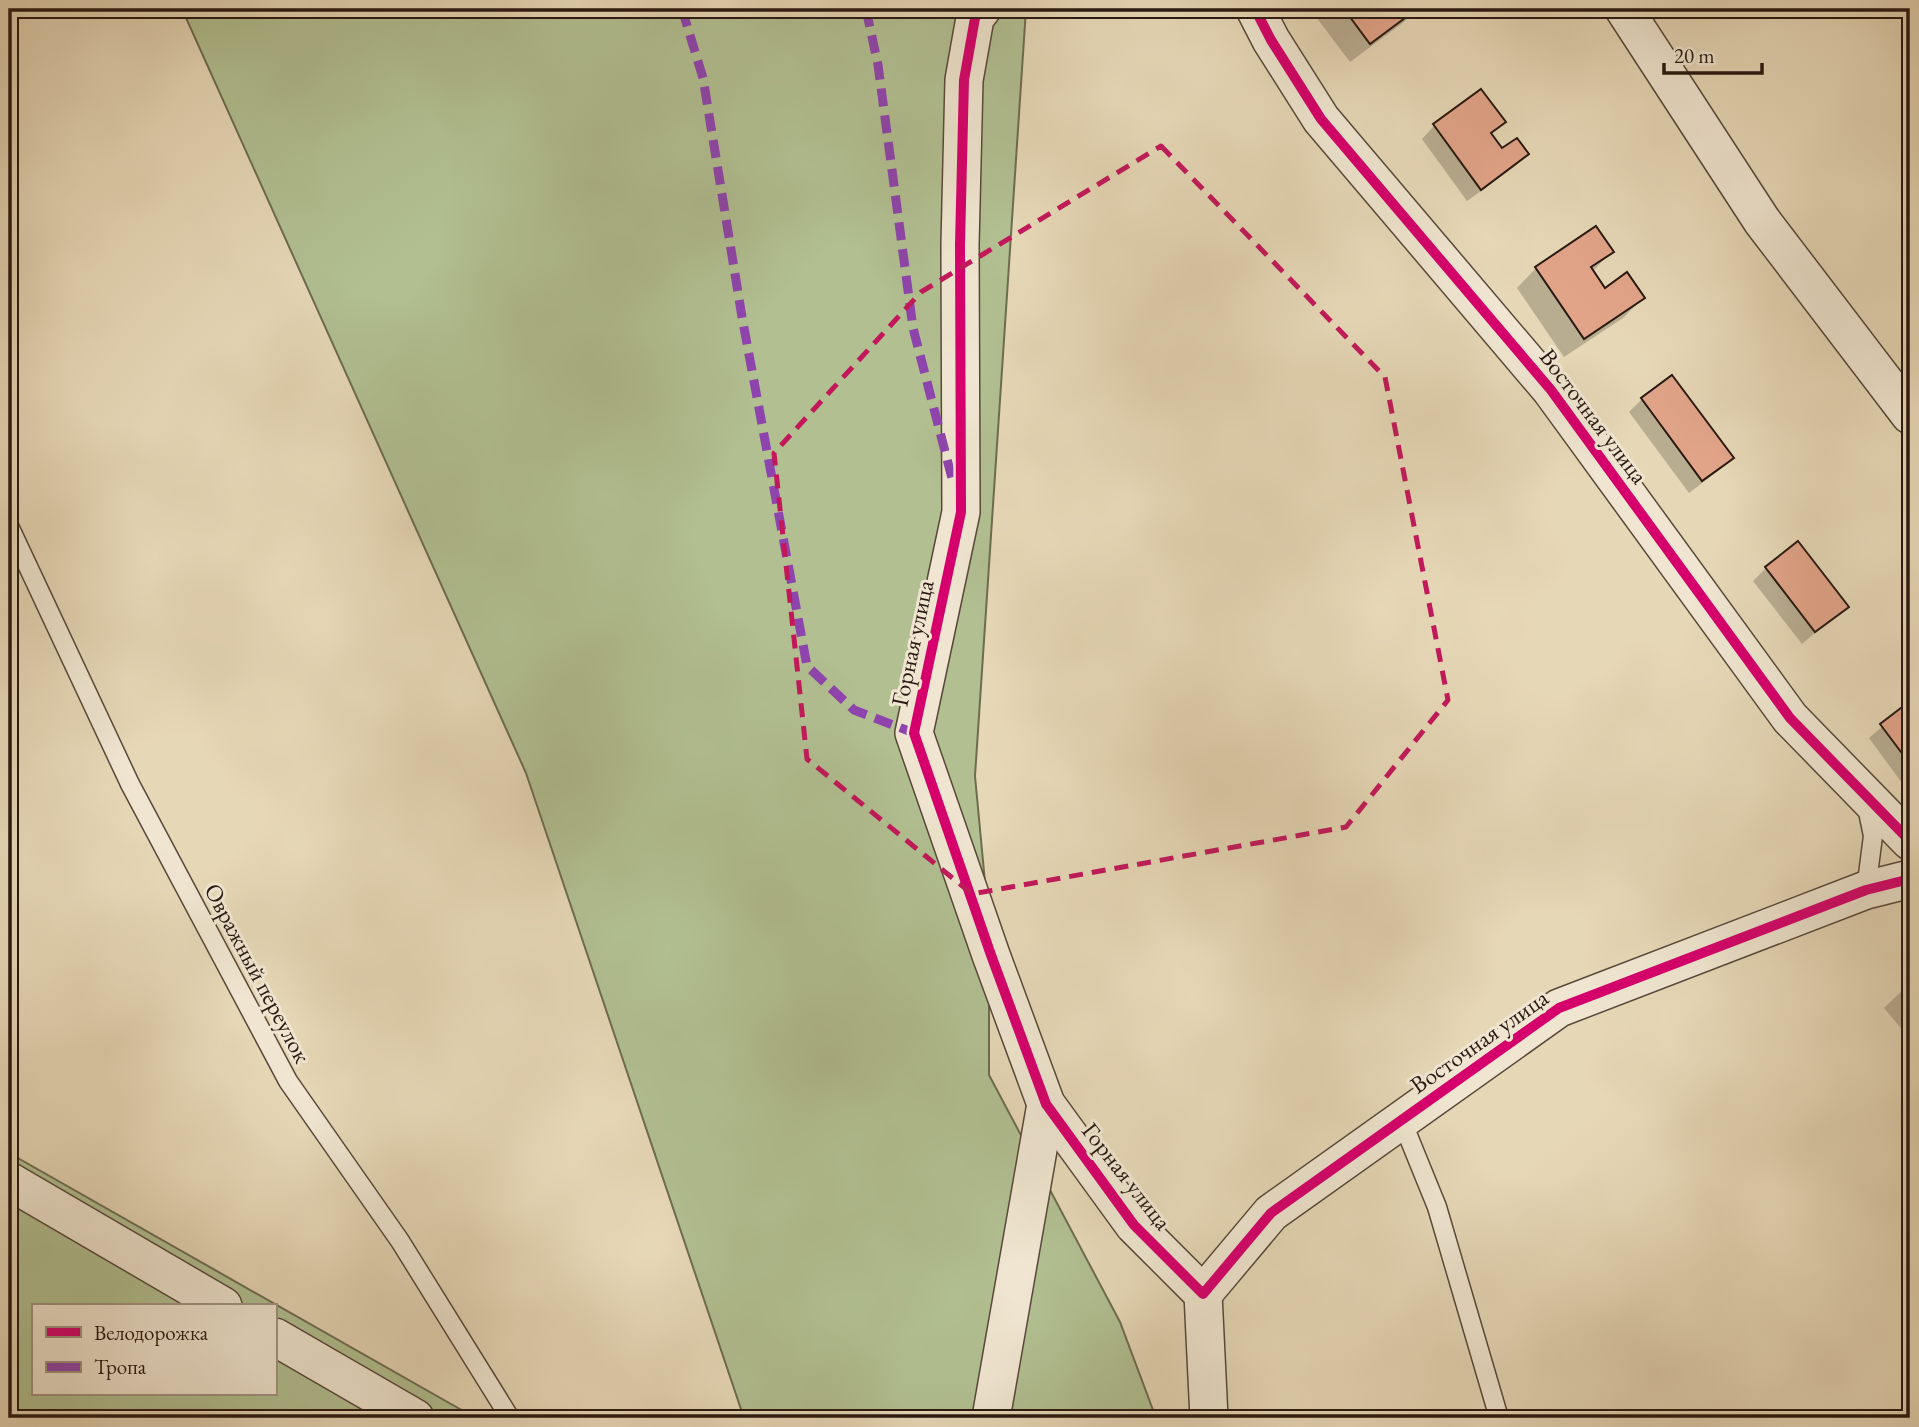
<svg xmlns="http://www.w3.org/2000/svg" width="1919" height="1427" font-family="'EB Garamond',serif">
	<rect width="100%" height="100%" fill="#e6d7b6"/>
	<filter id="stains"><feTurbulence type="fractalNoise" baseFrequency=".00286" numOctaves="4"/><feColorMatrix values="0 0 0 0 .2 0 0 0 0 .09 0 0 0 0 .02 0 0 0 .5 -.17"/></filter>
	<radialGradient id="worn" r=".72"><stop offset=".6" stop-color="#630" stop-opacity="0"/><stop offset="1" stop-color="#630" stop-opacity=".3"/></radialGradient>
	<g fill="#b1bf91" stroke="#6d6c51" stroke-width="2" fill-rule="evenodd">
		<path d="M182 9H1026L975 776 989 925V1075L1120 1322 1156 1418H744L526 773Z"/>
		<path d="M9 1153 465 1412 470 1418H9ZM33 1306H275V1394H33Z"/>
	</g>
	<g fill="#0003">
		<path d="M1310 9H1417L1404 22 1350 62Z"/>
		<path d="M1503 122 1490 135 1502 151 1527 154 1514 167 1467 201 1422 139 1434 126Z"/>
		<path d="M1611 252 1592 272 1604 290 1643 298 1623 318 1564 357 1517 288 1536 268Z"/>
		<path d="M1642 399 1731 458 1718 471 1689 493 1629 412Z"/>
		<path d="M1766 568 1846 606 1802 644 1753 581Z"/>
		<path d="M1910 703V794L1869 738Z"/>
		<path d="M1910 983V1039L1884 1008Z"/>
	</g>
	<g fill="#e1a489" stroke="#291911" stroke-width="2">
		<path d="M1344 9H1417L1370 44Z"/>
		<path d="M1481 89 1506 122 1491 133 1502 148 1517 138 1529 154 1481 190 1433 124Z"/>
		<path d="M1596 226 1614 252 1591 267 1605 288 1627 272 1645 298 1584 339 1535 267Z"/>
		<path d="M1672 375 1734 458 1702 481 1641 398Z"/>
		<path d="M1798 541 1849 607 1815 632 1765 567Z"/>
		<path d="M1910 701V764L1880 724Z"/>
	</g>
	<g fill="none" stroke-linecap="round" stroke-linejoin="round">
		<g stroke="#58483a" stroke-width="21">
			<g id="lane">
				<path d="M9 526 130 784 288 1081 400 1241 510 1418"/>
				<path d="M1866 890 1873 836 1867 807"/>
				<path d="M1402 1121 1437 1207 1499 1418"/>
			</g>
		</g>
		<g stroke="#58483a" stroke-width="40">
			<g id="street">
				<path d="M982 9 975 18 964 80 960 244 961 512 914 733 991 955 1046 1104 1134 1225 1203 1294"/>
				<path d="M1255 9 1271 40 1321 119 1551 390 1790 718 1910 841"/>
				<path d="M1624 9 1762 221 1910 415"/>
				<path d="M9 1181 223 1306"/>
				<path d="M1203 1294 1271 1213 1559 1008 1866 890 1910 879"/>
				<path d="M1203 1294 1209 1418"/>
				<path d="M275 1337 415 1418"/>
				<path d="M991 1418 1046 1104"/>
			</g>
		</g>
		<use href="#lane" stroke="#efe5d0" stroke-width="18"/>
		<use href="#street" stroke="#efe5d0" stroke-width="37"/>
		<g stroke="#8e44ad" stroke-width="9" stroke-dasharray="18 9" stroke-linecap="butt">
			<path d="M682 9 703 78 742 317 807 666 854 710 914 733"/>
			<path d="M866 9 878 65 913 328 954 486"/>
		</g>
		<g stroke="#efe5d0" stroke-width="15">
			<g id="cycleway">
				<path d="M982 9 975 18 964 80 960 244 961 512 914 733 991 955 1046 1104 1134 1225 1203 1294 1271 1213 1559 1008 1866 890 1910 879"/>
				<path d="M1255 9 1271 40 1321 119 1551 390 1790 718 1910 841"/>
			</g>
		</g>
		<use href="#cycleway" stroke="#d6006c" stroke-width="10"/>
	</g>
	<path fill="none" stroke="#c2185b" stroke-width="5" stroke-dasharray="14 9" stroke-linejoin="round" d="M1161 146 1385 377 1448 700 1346 827 972 894 807 759 774 453 921 292Z"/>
	<g text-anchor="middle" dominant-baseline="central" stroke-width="6" stroke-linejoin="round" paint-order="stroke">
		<g font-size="24" fill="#291911" stroke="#efe5d0">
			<text transform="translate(1594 416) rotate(53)">Восточная улица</text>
			<text transform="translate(912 643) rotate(-78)">Горная улица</text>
			<text transform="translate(258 973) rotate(62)">Овражный переулок</text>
			<text transform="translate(1479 1041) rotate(-35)">Восточная улица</text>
			<text transform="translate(1127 1176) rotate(52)">Горная улица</text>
		</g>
	</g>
	<rect width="1919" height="1427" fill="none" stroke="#e6d7b6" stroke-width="35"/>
	<rect x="10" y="10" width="1898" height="1406" fill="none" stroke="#291911" stroke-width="3.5"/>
	<rect x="18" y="18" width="1884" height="1392" fill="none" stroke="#291911" stroke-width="2"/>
	<rect x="32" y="1304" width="245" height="91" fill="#efe5d0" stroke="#a09384" stroke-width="2"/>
	<rect x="46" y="1327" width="35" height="10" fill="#d6006c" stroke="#a09384" stroke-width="2"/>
	<text x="94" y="1340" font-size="21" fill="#291911">Велодорожка</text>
	<rect x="46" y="1362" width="35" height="10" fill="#8e44ad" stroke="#a09384" stroke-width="2"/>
	<text x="94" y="1374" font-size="21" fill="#291911">Тропа</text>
	<path d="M1664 63v10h98v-10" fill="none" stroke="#291911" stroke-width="3.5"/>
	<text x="1674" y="63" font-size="21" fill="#291911" stroke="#efe5d0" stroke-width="5" paint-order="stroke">20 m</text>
	<rect width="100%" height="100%" filter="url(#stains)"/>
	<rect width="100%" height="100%" fill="url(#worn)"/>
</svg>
